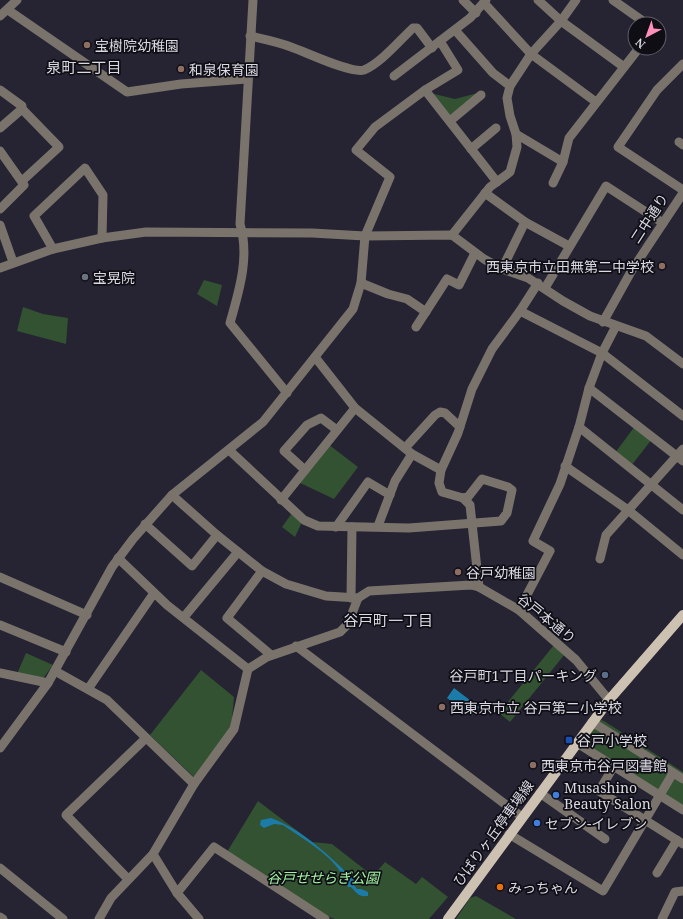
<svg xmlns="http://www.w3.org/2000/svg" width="683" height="919" font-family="'Noto Serif','Noto Sans JP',serif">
	<rect width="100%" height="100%" fill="#262333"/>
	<g fill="#325231">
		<path d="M485 91 450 119 430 93 455 99Z"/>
		<path d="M204 280 222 285 217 306 197 294Z"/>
		<path d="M23 307 43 314 68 318 66 344 17 331Z"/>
		<path d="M635 426 652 439 631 466 615 453Z"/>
		<path d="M328 444 358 467 334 499 298 482Z"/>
		<path d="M292 513 302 522 295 537 282 527Z"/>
		<path d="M554 645 565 654 510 722 499 713Z"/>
		<path d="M26 653 53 665 42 680 17 674Z"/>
		<path d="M201 670 234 697 231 729 195 778 150 735Z"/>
		<path d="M595 718 604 721 683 772V810L577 743Z"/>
		<path d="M258 801 312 842 332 844 373 876 385 862 416 884 422 877 448 897 429 919H335L329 917 227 852Z"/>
		<path d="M476 896 516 919H456L470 898Z"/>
	</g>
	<g fill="#1c7ca9">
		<path d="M454 688 479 707 472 716 447 698Z"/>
		<path d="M271 818C302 829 332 858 355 881L354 885 357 889H361L368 892V896C358 897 357 893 351 887H348C339 858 307 842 283 825L274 824 264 828 260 825 261 820Z"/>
	</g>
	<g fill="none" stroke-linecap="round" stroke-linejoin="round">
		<g stroke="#79736c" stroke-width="9">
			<path d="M253 0 240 224C250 257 239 291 230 323L287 393"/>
			<path d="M463 0 476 13"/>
			<path d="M538 0 561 21 624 67"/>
			<path d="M613 0 647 24"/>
			<path d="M484 3 531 54 596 102"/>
			<path d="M8 10 127 92 181 84 247 79"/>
			<path d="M0 16 17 0"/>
			<path d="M455 30 493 73 510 86"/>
			<path d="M250 36C263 39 278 42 291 47 306 52 351 74 364 70 380 64 400 40 413 28H417L432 48"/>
			<path d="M440 41 458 70 425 90 497 182"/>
			<path d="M683 64 657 90 618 147 683 190"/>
			<path d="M394 76 470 18 486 0"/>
			<path d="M0 90 22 106V109L0 128"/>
			<path d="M450 121 481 95"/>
			<path d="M516 134 563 162"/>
			<path d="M679 142 683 145"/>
			<path d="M471 149 496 128"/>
			<path d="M0 151 24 185 0 209"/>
			<path d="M22 181 59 147 22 109"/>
			<path d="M553 183 563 162 569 138 639 48"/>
			<path d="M485 193 525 222 569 246"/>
			<path d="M0 225 13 262"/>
			<path d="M452 235 490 187 510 172 517 147 516 134 510 116 507 98 510 86 531 54 561 21 576 0"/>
			<path d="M53 249 34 216 85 168 103 195 102 238"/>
			<path d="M0 268 53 249 102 238 146 232 312 233 365 236 452 235 484 259 502 269 528 278 563 301 590 316 646 336 683 364"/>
			<path d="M502 269 525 222"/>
			<path d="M361 283 388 294 407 299 426 312"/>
			<path d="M545 288 606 186 663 223"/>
			<path d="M520 311 602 353 683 416"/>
			<path d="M603 322 632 270 683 193"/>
			<path d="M416 327 447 279 459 285 475 253"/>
			<path d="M315 357 355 408 412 454 441 470"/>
			<path d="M589 388 683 461"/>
			<path d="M579 427 683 510"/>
			<path d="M405 448 435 415 440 412 445 413 460 427"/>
			<path d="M229 450 304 520 318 526 409 528 501 521 507 513 512 490 508 487 482 479 468 497 463 498"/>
			<path d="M565 466 628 510 683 555"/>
			<path d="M305 470 284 451 307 425 321 418 337 430"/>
			<path d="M172 495 217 535 262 571 286 584 326 596 358 598 369 591 471 585 479 587 519 610 576 660 609 700"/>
			<path d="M281 500 355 408"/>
			<path d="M145 524 192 566 217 535"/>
			<path d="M378 526 395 481 412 454"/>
			<path d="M336 527 368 482 390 495"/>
			<path d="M118 558 167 605 248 669"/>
			<path d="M600 559 606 535 683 449"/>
			<path d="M262 571 227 618 271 655"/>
			<path d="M0 577 87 615"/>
			<path d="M479 587 470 505 463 498 442 492 439 483 441 470 458 433 472 389 492 349 520 311 538 283"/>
			<path d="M351 598 352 527"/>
			<path d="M519 610 550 551 533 541 560 484 579 427 589 388 602 353 616 326"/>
			<path d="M184 617 238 552"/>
			<path d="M0 625 66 652"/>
			<path d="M296 646 522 817"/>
			<path d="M55 671 107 700 194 784"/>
			<path d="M0 673 48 683"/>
			<path d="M88 689 154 593"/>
			<path d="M592 722 683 779"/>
			<path d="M577 743 683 810"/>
			<path d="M0 748 48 683 112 567 133 539 172 495 263 422 353 309 361 283 365 236 390 177 356 150 375 127 425 90"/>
			<path d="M614 766 599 791 683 844"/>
			<path d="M540 793 605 839"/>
			<path d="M509 834 603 891 673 773"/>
			<path d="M153 854 177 893 199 919"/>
			<path d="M0 868 63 919"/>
			<path d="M657 873 677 840"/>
			<path d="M128 879 66 815 146 738"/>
			<path d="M177 893 214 847 325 919"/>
			<path d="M0 917 3 919"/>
			<path d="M99 919 111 898 153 854 194 784 234 729 248 669 267 657 340 632 348 624 358 598"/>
			<path d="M662 919 675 892 683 891"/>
		</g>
		<path stroke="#cdc2b2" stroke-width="10" d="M448 919 609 700 683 615"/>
	</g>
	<g fill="#8d6e63" stroke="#0f0e15" stroke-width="1.5">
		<circle cx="87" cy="45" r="4"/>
		<circle cx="181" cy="69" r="4"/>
		<circle cx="662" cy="266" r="4"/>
		<circle cx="458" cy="572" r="4"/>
		<circle cx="442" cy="707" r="4"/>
		<circle cx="533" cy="765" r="4"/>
	</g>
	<circle fill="#6b7280" stroke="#0f0e15" stroke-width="1.5" cx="85" cy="277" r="4"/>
	<circle fill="#5c6f8a" stroke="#0f0e15" stroke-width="1.5" cx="605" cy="675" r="4"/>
	<rect fill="#1a4fb4" stroke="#0f0e15" stroke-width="1.5" x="565" y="736" width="8" height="8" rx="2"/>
	<g fill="#3f7fe0" stroke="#0f0e15" stroke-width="1.5">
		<circle cx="556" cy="795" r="4"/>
		<circle cx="537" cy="823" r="4"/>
	</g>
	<circle fill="#e8710a" stroke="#0f0e15" stroke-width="1.5" cx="500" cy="887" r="4"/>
	<g text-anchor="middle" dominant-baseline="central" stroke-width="3.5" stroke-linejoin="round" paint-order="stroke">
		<g font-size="14" fill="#dad9e4" stroke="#0f0e15" text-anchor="start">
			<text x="95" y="45">宝樹院幼稚園</text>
			<text x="189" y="69">和泉保育園</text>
			<text x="654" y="266" text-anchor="end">西東京市立田無第二中学校</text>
			<text x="93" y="277">宝晃院</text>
			<text x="466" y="572">谷戸幼稚園</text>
			<text x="597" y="675" text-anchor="end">谷戸町1丁目パーキング</text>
			<text x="450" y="707">西東京市立 谷戸第二小学校</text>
			<text x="577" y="740">谷戸小学校</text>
			<text x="541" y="765">西東京市谷戸図書館</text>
			<text x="564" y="787">Musashino<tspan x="564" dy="16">Beauty Salon</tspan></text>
			<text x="545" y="823">セブン-イレブン</text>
			<text x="508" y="887">みっちゃん</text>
		</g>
		<g font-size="14" fill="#dad9e4" stroke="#0f0e15">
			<text transform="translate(649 218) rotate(-57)">二中通り</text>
			<text transform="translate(547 618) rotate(39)">谷戸本通り</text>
			<text transform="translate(493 833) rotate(-54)">ひばりヶ丘停車場線</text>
		</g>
		<g font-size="14" font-style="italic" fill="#a1f3a0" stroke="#0f0e15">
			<text x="323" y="877">谷戸せせらぎ公園</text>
		</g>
		<g font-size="15" fill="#dad9e4" stroke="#0f0e15">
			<text x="84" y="67">泉町二丁目</text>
			<text x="388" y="620">谷戸町一丁目</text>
		</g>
	</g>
	<g transform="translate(647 36) rotate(221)"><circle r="19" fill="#0f0e15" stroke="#605f68"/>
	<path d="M0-3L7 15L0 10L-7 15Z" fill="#ff8ebb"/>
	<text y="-6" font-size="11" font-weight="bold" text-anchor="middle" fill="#dad9e4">N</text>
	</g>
</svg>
